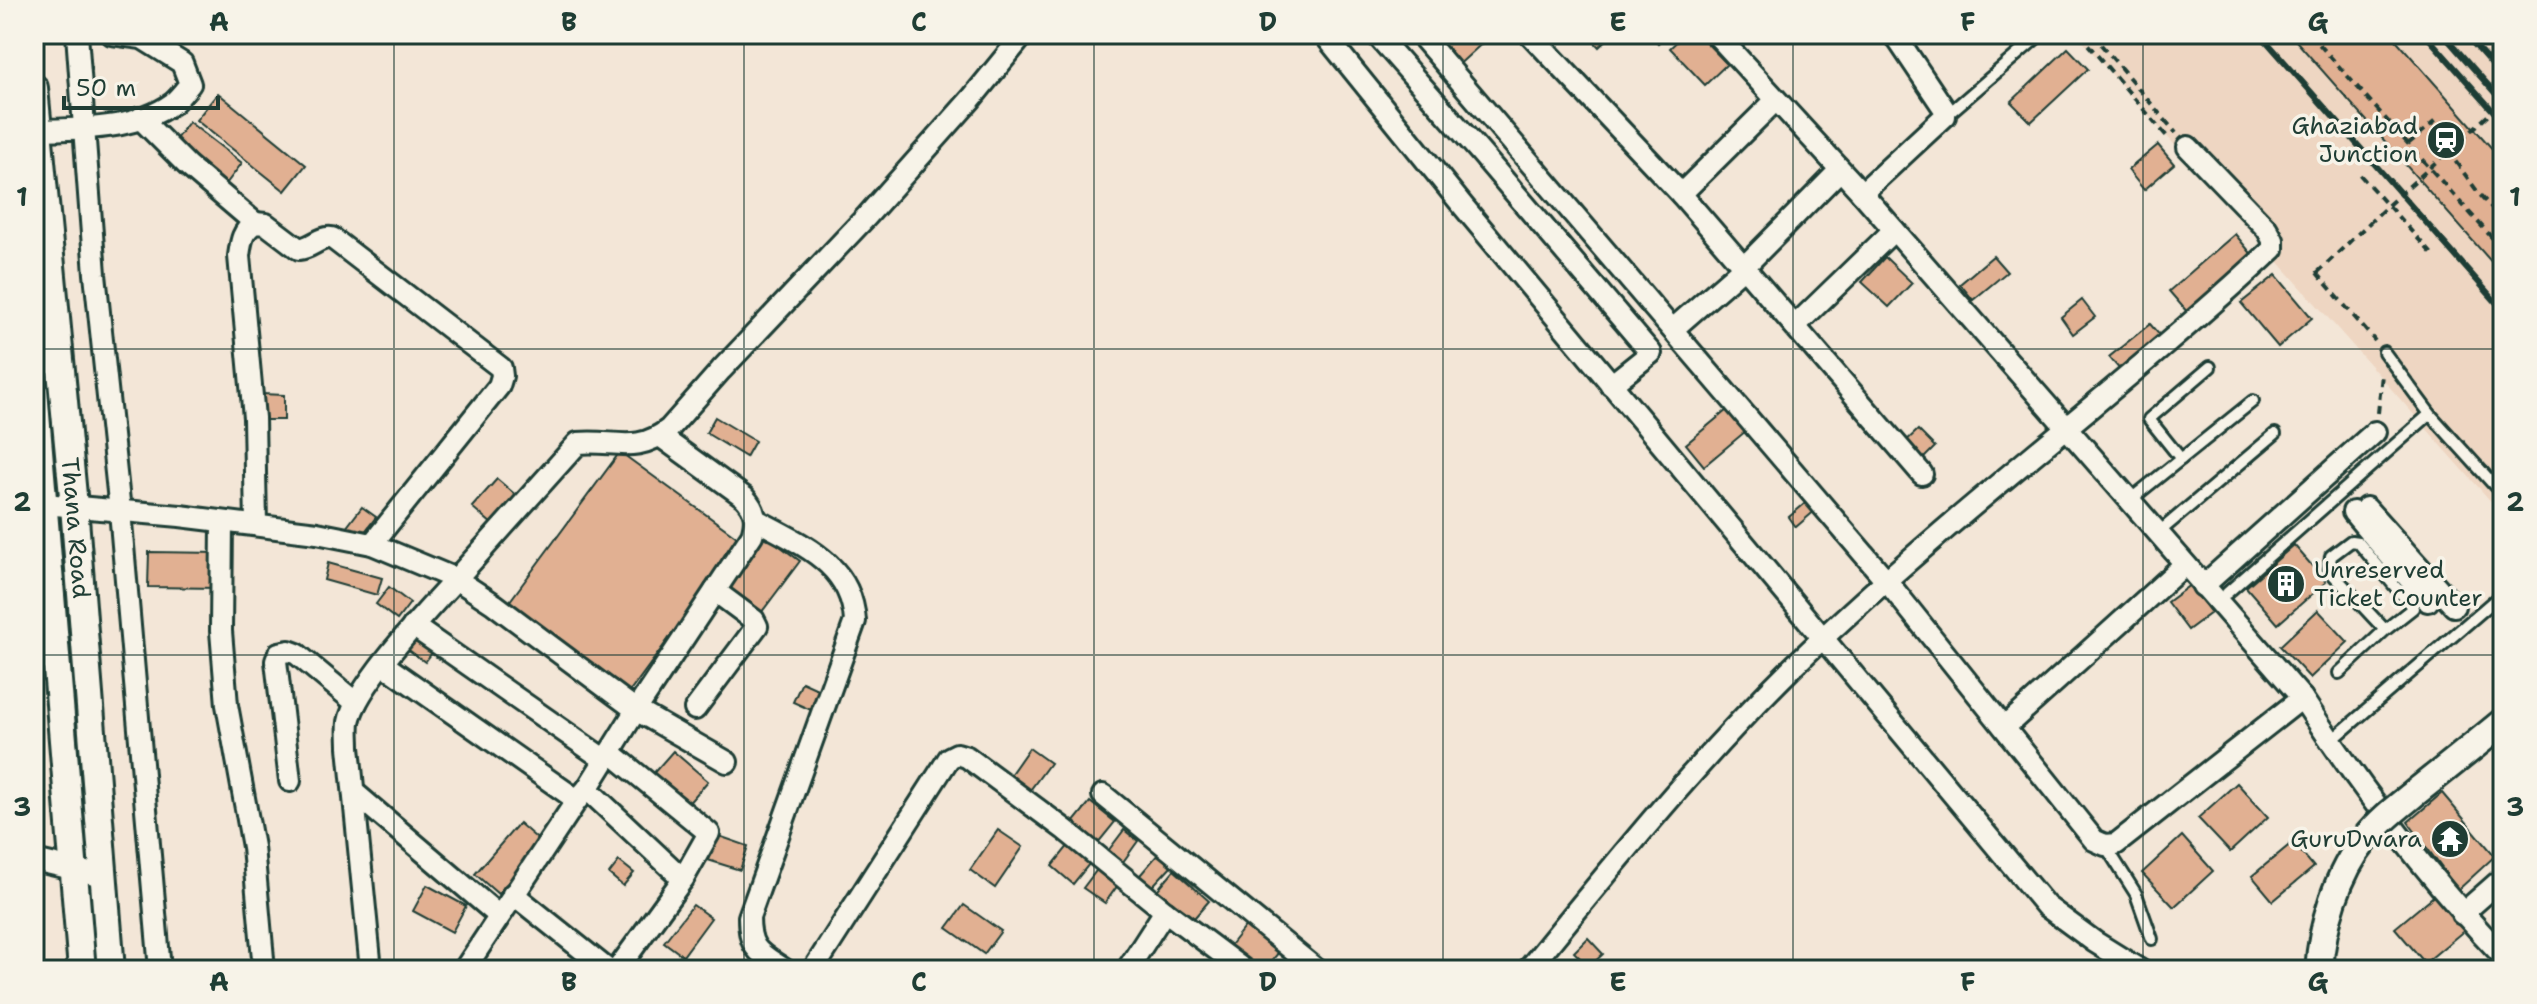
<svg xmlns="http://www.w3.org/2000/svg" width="2537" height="1004" font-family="'Shantell Sans',sans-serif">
	<rect width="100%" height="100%" fill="#f3e6d7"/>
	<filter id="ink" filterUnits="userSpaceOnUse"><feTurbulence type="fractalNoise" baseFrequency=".0125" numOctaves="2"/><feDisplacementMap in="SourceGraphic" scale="16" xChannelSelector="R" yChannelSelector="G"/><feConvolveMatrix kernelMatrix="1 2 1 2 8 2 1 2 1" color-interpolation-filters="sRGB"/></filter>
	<g filter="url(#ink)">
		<path fill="#eed6c2" d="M2076 34H2503V515L2181 152Z"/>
		<g fill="#e1b092" stroke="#1f3d34" stroke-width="2">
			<path d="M1424 34H1484L1488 38 1455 68Z"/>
			<path d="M1587 34H1613L1599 47Z"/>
			<path d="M1650 34H1667L1658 43Z"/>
			<path d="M1685 34H1698L1727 64 1705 85 1670 48Z"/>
			<path d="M2290 34H2391L2503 161V275Z"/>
			<path d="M2068 48 2088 69 2031 122 2011 102Z"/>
			<path d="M218 93 306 165 285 191 196 120Z"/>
			<path d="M189 122 242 163 226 184 173 143Z"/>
			<path d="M2158 145 2174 164 2144 190 2128 170Z"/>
			<path d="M2235 234 2254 257 2188 313 2169 291Z"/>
			<path d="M1993 256 2007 272 1973 300 1960 284Z"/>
			<path d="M1885 257 1912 283 1889 307 1862 282Z"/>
			<path d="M2276 275 2312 318 2278 347 2241 303Z"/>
			<path d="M2082 300 2095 317 2073 334 2061 317Z"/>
			<path d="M2150 324 2162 338 2121 371 2109 357Z"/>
			<path d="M261 394 284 395V420H260Z"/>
			<path d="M1727 410 1746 431 1704 466 1686 444Z"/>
			<path d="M715 417 755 441 746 457 706 433Z"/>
			<path d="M1918 430 1935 447 1921 461 1903 444Z"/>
			<path d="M620 452 741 540 626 697 504 609Z"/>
			<path d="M497 479 517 496 492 524 472 507Z"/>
			<path d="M1809 500 1817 509 1796 527 1789 517Z"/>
			<path d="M362 507 376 517 360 538 346 528Z"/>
			<path d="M761 532 800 561 758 617 720 588Z"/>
			<path d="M2294 545 2326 582 2278 624 2246 587Z"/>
			<path d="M149 552 219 553V588L148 587Z"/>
			<path d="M328 563 382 578 377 595 324 580Z"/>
			<path d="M2190 585 2211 613 2188 630 2167 602Z"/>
			<path d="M389 587 410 603 397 620 376 604Z"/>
			<path d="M2318 610 2348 642 2310 678 2280 646Z"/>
			<path d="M413 632 435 649 425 662 402 645Z"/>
			<path d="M802 682 822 691 813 711 793 702Z"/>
			<path d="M1029 748 1050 763 1025 797 1005 782Z"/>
			<path d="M673 751 708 781 686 806 651 776Z"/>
			<path d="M2237 783 2268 817 2230 852 2198 818Z"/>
			<path d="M2442 793 2495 856 2458 890 2408 822Z"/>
			<path d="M1090 802 1115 822 1093 849 1068 829Z"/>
			<path d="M519 823 542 843 498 894 475 874Z"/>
			<path d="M998 830 1023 847 995 888 970 870Z"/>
			<path d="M1124 830 1138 841 1120 866 1105 855Z"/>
			<path d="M716 835 748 846 740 870 708 860Z"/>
			<path d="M2182 836 2213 871 2174 907 2142 873Z"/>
			<path d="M1073 840 1094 858 1073 884 1052 866Z"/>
			<path d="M2293 842 2314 867 2273 901 2252 876Z"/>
			<path d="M1159 853 1172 865 1147 892 1135 881Z"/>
			<path d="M619 861 634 873 623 886 609 874Z"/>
			<path d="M1102 863 1123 878 1105 903 1083 888Z"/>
			<path d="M1174 870 1209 901 1188 925 1153 895Z"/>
			<path d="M427 885 466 906 452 932 413 911Z"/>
			<path d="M2436 894 2466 929 2425 963 2395 928Z"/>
			<path d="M693 905 711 918 683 956 664 942Z"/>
			<path d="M964 905 1001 931 984 954 947 928Z"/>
			<path d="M1247 924 1280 951 1264 970H1254L1227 949Z"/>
			<path d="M1588 938 1603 954 1589 967 1574 952Z"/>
			<path d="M1381 961 1393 970H1375Z"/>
		</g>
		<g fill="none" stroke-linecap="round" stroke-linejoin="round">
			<g stroke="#1f3d34" stroke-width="16">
				<g id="service">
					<path d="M1947 115 2041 34"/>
					<path d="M2384 352 2430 414 2503 495"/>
					<path d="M2181 459 2149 419 2210 367"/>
					<path d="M2130 500 2253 401"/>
					<path d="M2158 533 2275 434"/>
					<path d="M2227 593 2430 414"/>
					<path d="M2339 673 2385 630 2329 570 2331 556 2351 541 2358 542 2413 608 2385 630"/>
					<path d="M2331 741 2503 593"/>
					<path d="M2105 845 2136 894 2152 939"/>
				</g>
			</g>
			<g stroke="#1f3d34" stroke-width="26">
				<g id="minor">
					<path d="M77 34 95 274 120 511 160 970"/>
					<path d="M1324 34 1463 206 2046 906 2095 942 2140 970"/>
					<path d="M1376 34 1480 152 1651 353 1611 385"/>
					<path d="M1420 34 1886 580 2094 840 2105 845 2116 844 2302 698"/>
					<path d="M1530 34 1681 194 1922 474"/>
					<path d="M1716 34 1862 193 2302 698C2362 790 2427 877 2503 956"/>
					<path d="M140 118 187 165 255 223"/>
					<path d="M38 130C81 129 136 130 173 103 179 98 185 90 190 84L182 63 142 38 112 34"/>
					<path d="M1862 193 1945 116V110L1894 34"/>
					<path d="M1681 194 1776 100"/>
					<path d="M1795 326 1894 230"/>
					<path d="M1673 329 1744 267 1840 170"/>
					<path d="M44 504 180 516 317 533 372 544 456 579 578 443C613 439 636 455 669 429L721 370 867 216 971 99 1024 34"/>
					<path d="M2366 508 2454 606"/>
					<path d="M2353 512 2428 601"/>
					<path d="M757 520C802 545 851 563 855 621L749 917C749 951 760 953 785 970"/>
					<path d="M222 522 221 631 227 705 253 847 264 970"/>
					<path d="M256 525 254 418 239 256C241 241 242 231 255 223L266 224 299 249C312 248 320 236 332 238L501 368 502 376 499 386 372 544"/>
					<path d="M2203 586 2375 432"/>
					<path d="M413 626 605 760"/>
					<path d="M383 664 577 800"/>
					<path d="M695 709 757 626 754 620 715 591"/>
					<path d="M2005 727 2184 565"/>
					<path d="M610 752 709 833 683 879 617 970"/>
					<path d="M290 781 276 661 279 653 289 651 297 654 356 703"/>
					<path d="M587 789 683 879"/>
					<path d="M356 794 498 915"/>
					<path d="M1103 795 1317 970"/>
					<path d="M34 860 103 876"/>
					<path d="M513 894 608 970"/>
					<path d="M2462 914 2503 878"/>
					<path d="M371 970 349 747C349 739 348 730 349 722 356 685 429 609 456 579L494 604 636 710 752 535C757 519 756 510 744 497L660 436"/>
					<path d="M464 970 577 800 587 789 636 710 727 762"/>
					<path d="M813 970 949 758 957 754 967 757 1064 829 1165 911 1244 970"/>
					<path d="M1127 970 1165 911"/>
					<path d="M1528 970C1623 853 1715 739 1825 636 1969 501 2129 383 2273 249V240L2267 229 2188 147"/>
				</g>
			</g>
			<g stroke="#1f3d34" stroke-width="32">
				<g id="tertiary">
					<path id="s1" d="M34 88 74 506 111 970"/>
					<path d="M34 390 82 970"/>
				</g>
			</g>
			<g stroke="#1f3d34" stroke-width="4" stroke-dasharray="8 6" stroke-linecap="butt">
				<path d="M2079 34 2170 140"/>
				<path d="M2092 34 2176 133"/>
				<path d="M2310 34 2503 250"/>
				<path d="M2439 139 2480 195 2503 220"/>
				<path d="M2408 144 2439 118"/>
				<path d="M2429 148 2449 132"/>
				<path d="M2360 175 2433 255"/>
				<path d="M2317 273 2375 341"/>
				<path d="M2378 413 2382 374"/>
			</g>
			<use href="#service" stroke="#f7f3e8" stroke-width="10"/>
			<use href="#minor" stroke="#f7f3e8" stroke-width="20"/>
			<use href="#tertiary" stroke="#f7f3e8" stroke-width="26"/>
			<g stroke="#1f3d34" stroke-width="6">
				<path d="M2260 34 2503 310"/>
				<path d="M2425 34 2503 122"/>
				<path d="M2443 34 2503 102"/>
				<path d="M2465 34 2503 77"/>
			</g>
			<g stroke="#1f3d34" stroke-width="32" stroke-linecap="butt">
				<path id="tertiary-bridge" d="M2319 970C2322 925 2337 873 2366 838 2380 820 2399 806 2416 792 2445 769 2474 746 2503 722"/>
			</g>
			<path stroke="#1f3d34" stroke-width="4" stroke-dasharray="8 6" stroke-linecap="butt" d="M2317 273 2387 206 2503 102"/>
			<use href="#tertiary-bridge" stroke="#f7f3e8" stroke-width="26"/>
		</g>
	</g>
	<path fill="none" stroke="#1f3d34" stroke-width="2" stroke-opacity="0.55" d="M394 34V970M744 34V970M1094 34V970M1443 34V970M1793 34V970M2143 34V970M34 349H2503M34 655H2503"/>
	<defs>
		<g id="station-disc" transform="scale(2)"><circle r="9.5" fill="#1f3d34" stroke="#f7f3e8"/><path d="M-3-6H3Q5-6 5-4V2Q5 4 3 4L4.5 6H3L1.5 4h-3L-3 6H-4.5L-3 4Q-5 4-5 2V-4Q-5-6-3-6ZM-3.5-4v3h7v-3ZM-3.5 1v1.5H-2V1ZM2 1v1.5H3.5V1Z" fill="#fff"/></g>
		<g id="building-disc" transform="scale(2)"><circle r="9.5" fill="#1f3d34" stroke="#f7f3e8"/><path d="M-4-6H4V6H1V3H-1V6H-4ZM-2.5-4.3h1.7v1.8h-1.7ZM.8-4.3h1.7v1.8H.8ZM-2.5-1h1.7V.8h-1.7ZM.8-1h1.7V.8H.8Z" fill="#fff"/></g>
		<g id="temple-disc" transform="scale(2)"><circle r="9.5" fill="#1f3d34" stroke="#f7f3e8"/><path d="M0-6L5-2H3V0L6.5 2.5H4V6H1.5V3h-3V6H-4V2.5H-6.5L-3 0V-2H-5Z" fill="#fff"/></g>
	</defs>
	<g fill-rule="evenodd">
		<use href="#station-disc" x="2446" y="140"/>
		<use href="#building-disc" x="2286" y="584"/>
		<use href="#temple-disc" x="2450" y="839"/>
	</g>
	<g text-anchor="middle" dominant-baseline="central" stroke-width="7" stroke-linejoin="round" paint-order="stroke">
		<g font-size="24" fill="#1f3d34" stroke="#f7f3e8" text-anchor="end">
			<text x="2418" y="126">Ghaziabad<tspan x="2418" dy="28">Junction</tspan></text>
			<text x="2314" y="570" text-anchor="start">Unreserved<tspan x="2314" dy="28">Ticket Counter</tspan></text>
			<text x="2422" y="839">GuruDwara</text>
		</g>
		<g font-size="24" fill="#1f3d34" stroke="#f7f3e8">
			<text stroke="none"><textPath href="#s1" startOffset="442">Thana Road</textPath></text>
		</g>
	</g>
	<rect width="2537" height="1004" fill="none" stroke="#f7f3e8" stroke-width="88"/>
	<path d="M64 96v12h154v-12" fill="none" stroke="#1f3d34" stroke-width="4"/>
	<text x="76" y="96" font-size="24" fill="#1f3d34" stroke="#f7f3e8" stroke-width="6" paint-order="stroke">50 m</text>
	<rect x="44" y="44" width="2449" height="916" fill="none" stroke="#1f3d34" stroke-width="3"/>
	<g font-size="26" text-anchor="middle" font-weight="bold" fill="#1f3d34">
		<text x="219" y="31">A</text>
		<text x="569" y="31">B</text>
		<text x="919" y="31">C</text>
		<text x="1268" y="31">D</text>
		<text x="1618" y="31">E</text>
		<text x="1968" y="31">F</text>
		<text x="2318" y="31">G</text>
		<text x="22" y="206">1</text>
		<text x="2515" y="206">1</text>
		<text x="22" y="511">2</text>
		<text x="2515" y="511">2</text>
		<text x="22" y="816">3</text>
		<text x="2515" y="816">3</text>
		<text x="219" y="991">A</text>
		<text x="569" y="991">B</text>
		<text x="919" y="991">C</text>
		<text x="1268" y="991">D</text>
		<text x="1618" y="991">E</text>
		<text x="1968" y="991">F</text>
		<text x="2318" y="991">G</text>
	</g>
</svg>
